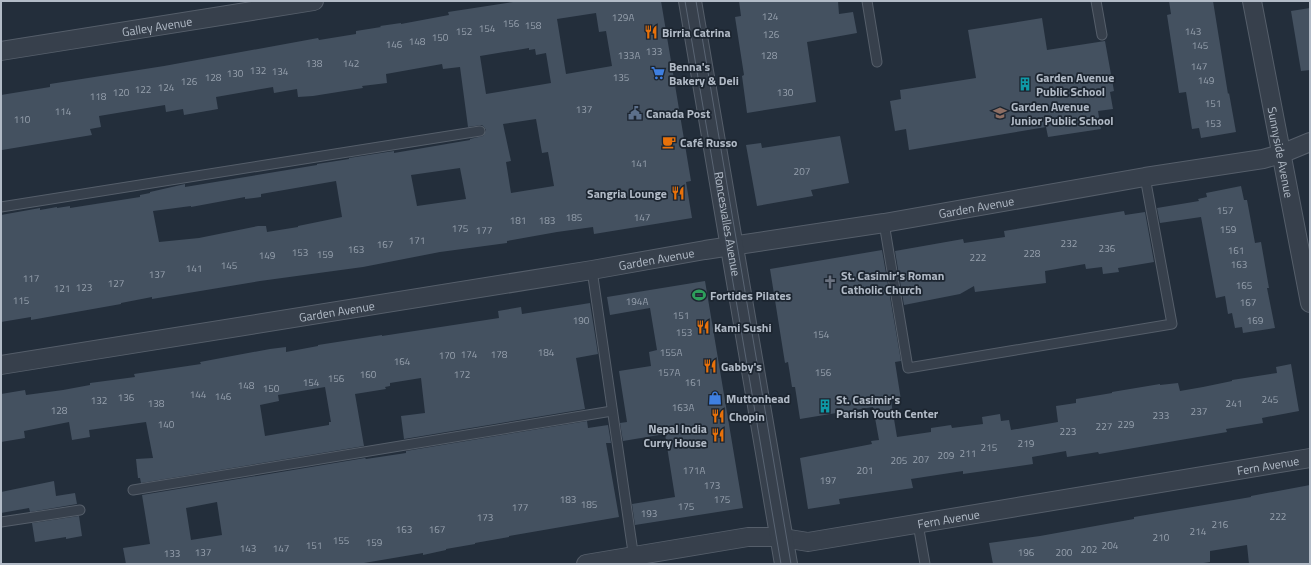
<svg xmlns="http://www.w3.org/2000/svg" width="1311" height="565" font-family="'Titillium Web',sans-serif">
	<rect width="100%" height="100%" fill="#232e3b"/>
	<g fill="#445160" fill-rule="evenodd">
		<path d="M520 1H661L691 181 686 182 692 218 594 234 593 227 557 232 507 241V243L440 252 363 267 260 281 152 299V297L121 303V304L31 320V317L1 322V215L40 208V210L57 207V208L70 206V208L140 197V195L150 193V192L185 184V187L317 165V164L349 159V158L394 151V153L470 140V139L483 136 486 130 484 127 482 125 468 127 460 67 443 69 442 64 386 74 387 83 362 86 363 88 313 96 298 97 297 89 274 93 273 87 216 97 218 109 184 115 183 109 166 112 165 105 99 116 101 127 90 129 92 135 2 150 1 141V95L50 87V84L164 66 318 38 319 40 356 34V31L381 27 380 26 401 23V24L449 15 448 12ZM596 13 599 32 606 31 612 66 566 74 557 19ZM529 48V50L535 49 536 55 546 53 551 83 486 94 480 56ZM536 119 542 153 548 152 554 186 511 193 506 162 511 161 503 124ZM460 168 466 199 417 206 411 175ZM336 181 342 217 298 226V227L267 232 266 226H258L199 238 159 242 153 211 191 206V207L245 197V199L261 197V194Z"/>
		<path d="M739 1H838L839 14 853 12 857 33 807 42 816 102 747 113 742 76 744 75 735 17 741 16Z"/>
		<path d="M1169 1H1213L1228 94 1229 93 1236 132 1201 138 1199 128 1192 129 1186 92 1179 93 1167 15 1171 14Z"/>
		<path d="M1310 8V70L1301 71 1291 11Z"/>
		<path d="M1042 18 1047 50 1105 41 1114 91 1110 92 1113 109 1098 111 1101 129 1048 137 1046 127 909 150 906 129 895 131 890 101 901 99 900 90 976 78 968 30Z"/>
		<path d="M840 136 849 183 811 190 813 196 757 206 746 145 761 143 762 148Z"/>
		<path d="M1241 186 1244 200H1247L1255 243 1261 242 1269 288H1267L1275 328 1243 333 1242 327 1235 328 1232 313 1228 314 1225 296 1216 298 1201 217 1160 223 1157 208 1199 201 1198 199 1207 197 1206 193Z"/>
		<path d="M1124 211 1125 215 1145 212 1154 262 1118 268 1119 272 1103 274 1102 267 1086 269 1085 264 1045 271 1046 283 975 292 974 286 960 294 904 305 895 251 963 239 964 243 1005 237 1004 231Z"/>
		<path d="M882 250 901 361 895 362 901 400 891 401 897 437 931 432V428L951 425 952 428 983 424 982 417 1000 414 1001 421 1009 420 1011 430 1058 422 1056 406 1076 403V399L1112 393V392L1160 384V385L1178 383 1180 391 1203 387 1232 381V380L1277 373 1276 367 1291 364 1299 411 1262 418 1263 423 1226 429 1227 432 1099 454 1098 452 1067 457 1066 451 1032 457 1033 464 963 474V471L911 479 913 488 839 499 840 504 808 509 800 458 872 444 871 441 879 440 873 407 800 419 795 387H792L788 362 785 363 770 269Z"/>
		<path d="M705 281 743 508 635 525 632 504 675 497 665 434 623 441 620 423 627 422 619 371 651 366 649 352 657 350 650 308 610 315 607 297Z"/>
		<path d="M590 303 598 354 576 358 585 409 404 439 401 416 425 413 421 378 390 383V386L385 387 386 389 355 394 364 446 141 483 140 478H138L136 459 153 458 146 422 89 430 90 437 72 440 69 422 24 431 25 438 1 442V394L25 390 26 395 63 390 90 385V383L135 377 134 374 201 364 200 362 270 349 286 347V352L318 346V345L382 335V336L499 318 498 311 521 307 522 314ZM325 387 331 422H329V425L265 436 260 405 279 401 278 395Z"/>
		<path d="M587 421 588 428 608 425 611 443H606L619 517 509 536V537L475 543V544L446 549V550L423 555V553L358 564H126L123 548 150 544 142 495 365 458 366 459 406 453V451ZM217 502 222 535 191 540 186 508Z"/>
		<path d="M54 481 56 496 75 493 77 504 30 512 29 508 1 513V492Z"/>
		<path d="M1310 485V564H1249L1247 545 1210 551V562L1197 564H993L989 543 1040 536 1134 519V517L1251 497V496Z"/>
		<path d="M79 516 82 536 66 539V537L35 542 32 523Z"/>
	</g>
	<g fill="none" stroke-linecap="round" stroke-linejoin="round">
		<g stroke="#555e6a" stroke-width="11">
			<g id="service">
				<path d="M867 1 877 62"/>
				<path d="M1096 1 1102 35"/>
				<path d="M1 207 480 131"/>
				<path d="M884 223 908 368 1172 324 1145 177"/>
				<path d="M592 270 634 559"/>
				<path d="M133 490 612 411"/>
				<path d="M1 522 80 510"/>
				<path d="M918 524 925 564"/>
			</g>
		</g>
		<g stroke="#555e6a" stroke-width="20">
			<g id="minor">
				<path id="s1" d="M1252 1 1310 303"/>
				<path id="s2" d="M1 51 314 1"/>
				<path id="s3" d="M1 365 592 270 705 250 884 223 1145 177 1263 159 1281 154 1310 142"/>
				<path id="s4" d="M586 564 748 537H777L808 542 1310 458"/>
			</g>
		</g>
		<g stroke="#555e6a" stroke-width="24">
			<g id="tertiary">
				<path id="s5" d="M690 1 786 564"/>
			</g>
		</g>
		<use href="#service" stroke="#37404c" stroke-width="9"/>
		<use href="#minor" stroke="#37404c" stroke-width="18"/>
		<use href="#tertiary" stroke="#37404c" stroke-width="22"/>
		<g stroke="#596473" stroke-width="1">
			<path d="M685 1 781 564"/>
			<path d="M696 1 791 564"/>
		</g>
	</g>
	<defs>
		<g id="restaurant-bare" transform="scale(1.08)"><path d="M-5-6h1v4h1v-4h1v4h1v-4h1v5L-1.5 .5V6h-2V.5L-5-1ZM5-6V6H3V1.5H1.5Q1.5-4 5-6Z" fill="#e8710a" stroke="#1c2530" stroke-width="2.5" paint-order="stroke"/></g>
		<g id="supermarket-bare" transform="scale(1.08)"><path d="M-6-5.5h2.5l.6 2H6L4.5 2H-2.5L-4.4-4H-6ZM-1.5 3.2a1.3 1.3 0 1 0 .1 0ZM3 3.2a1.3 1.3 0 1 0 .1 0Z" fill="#3f7fe0" stroke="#1c2530" stroke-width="2.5" paint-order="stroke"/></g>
		<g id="building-bare" transform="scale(1.08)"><path d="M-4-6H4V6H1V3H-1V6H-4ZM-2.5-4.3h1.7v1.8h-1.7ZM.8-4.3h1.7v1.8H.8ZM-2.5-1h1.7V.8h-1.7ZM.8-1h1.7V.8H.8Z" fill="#0f9aa8" stroke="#1c2530" stroke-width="2.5" paint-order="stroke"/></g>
		<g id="civic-bare" transform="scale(1.08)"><path d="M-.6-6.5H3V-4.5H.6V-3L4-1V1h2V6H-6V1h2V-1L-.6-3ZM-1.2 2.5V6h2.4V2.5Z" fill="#5c6f8a" stroke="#1c2530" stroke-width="2.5" paint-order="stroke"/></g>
		<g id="school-bare" transform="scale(1.08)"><path d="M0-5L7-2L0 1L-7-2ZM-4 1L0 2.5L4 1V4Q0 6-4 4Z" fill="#8d6e63" stroke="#1c2530" stroke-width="2.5" paint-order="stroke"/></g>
		<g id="cafe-bare" transform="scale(1.08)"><path d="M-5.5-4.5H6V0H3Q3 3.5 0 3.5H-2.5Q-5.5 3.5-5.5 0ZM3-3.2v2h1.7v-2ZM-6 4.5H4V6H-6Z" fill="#e8710a" stroke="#1c2530" stroke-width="2.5" paint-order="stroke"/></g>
		<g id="church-bare" transform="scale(1.08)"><path d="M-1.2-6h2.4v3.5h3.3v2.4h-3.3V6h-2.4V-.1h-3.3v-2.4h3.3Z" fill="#6b7280" stroke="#1c2530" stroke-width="2.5" paint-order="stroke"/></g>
		<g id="stadium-bare" transform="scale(1.08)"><path d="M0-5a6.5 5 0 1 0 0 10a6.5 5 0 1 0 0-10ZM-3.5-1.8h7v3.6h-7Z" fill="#2e9e5b" stroke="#1c2530" stroke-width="2.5" paint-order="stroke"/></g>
		<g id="shop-bare" transform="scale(1.08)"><path d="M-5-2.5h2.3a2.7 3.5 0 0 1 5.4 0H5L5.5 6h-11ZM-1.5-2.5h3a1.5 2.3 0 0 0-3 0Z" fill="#3f7fe0" stroke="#1c2530" stroke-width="2.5" paint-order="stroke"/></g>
	</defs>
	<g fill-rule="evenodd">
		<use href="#restaurant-bare" x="651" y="32"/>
		<use href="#supermarket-bare" x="658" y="73"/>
		<use href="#building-bare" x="1025" y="84"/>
		<use href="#civic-bare" x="635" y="113"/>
		<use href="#school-bare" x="1000" y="113"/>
		<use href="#cafe-bare" x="669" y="142"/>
		<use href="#restaurant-bare" x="678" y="193"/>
		<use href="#church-bare" x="830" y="282"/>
		<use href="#stadium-bare" x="699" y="295"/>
		<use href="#restaurant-bare" x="703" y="327"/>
		<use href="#restaurant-bare" x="710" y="366"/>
		<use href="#shop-bare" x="715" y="398"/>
		<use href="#building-bare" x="825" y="406"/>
		<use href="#restaurant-bare" x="718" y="416"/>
		<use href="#restaurant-bare" x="718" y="435"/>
	</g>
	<g text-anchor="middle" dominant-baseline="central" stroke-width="3.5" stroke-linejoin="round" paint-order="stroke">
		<g font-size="10" fill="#96a0ad">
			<text x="770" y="16">124</text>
			<text x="623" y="17">129A</text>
			<text x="511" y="23">156</text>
			<text x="533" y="25">158</text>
			<text x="487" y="28">154</text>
			<text x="464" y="31">152</text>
			<text x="1193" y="31">143</text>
			<text x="771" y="34">126</text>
			<text x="440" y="37">150</text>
			<text x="417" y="41">148</text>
			<text x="394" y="44">146</text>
			<text x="1200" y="45">145</text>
			<text x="654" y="51">133</text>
			<text x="629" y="55">133A</text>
			<text x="769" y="55">128</text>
			<text x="314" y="63">138</text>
			<text x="351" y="63">142</text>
			<text x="1199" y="66">147</text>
			<text x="258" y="70">132</text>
			<text x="280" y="71">134</text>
			<text x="235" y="73">130</text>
			<text x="213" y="77">128</text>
			<text x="621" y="77">135</text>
			<text x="1206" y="80">149</text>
			<text x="189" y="81">126</text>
			<text x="166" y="87">124</text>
			<text x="143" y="89">122</text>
			<text x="121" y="92">120</text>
			<text x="785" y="92">130</text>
			<text x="98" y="96">118</text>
			<text x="1213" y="103">151</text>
			<text x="584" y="109">137</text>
			<text x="63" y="111">114</text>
			<text x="22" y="119">110</text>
			<text x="1213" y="123">153</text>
			<text x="639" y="163">141</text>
			<text x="802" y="171">207</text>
			<text x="1225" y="210">157</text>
			<text x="574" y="217">185</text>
			<text x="642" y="217">147</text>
			<text x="518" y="220">181</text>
			<text x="547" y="220">183</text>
			<text x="460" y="228">175</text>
			<text x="1228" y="229">159</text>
			<text x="484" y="230">177</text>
			<text x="417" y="240">171</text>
			<text x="1069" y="243">232</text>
			<text x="385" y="244">167</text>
			<text x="1107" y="248">236</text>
			<text x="356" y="249">163</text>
			<text x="1236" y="250">161</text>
			<text x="300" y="252">153</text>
			<text x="1032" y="253">228</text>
			<text x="325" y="254">159</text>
			<text x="267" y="255">149</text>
			<text x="978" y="257">222</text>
			<text x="1239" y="264">163</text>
			<text x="229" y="265">145</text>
			<text x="194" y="268">141</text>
			<text x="157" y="274">137</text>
			<text x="31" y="278">117</text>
			<text x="116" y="283">127</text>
			<text x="1244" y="285">165</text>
			<text x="84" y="287">123</text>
			<text x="62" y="288">121</text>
			<text x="21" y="300">115</text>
			<text x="637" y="301">194A</text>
			<text x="1248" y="302">167</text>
			<text x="681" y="315">151</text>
			<text x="581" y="320">190</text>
			<text x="1255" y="320">169</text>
			<text x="684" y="332">153</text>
			<text x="821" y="334">154</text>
			<text x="546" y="352">184</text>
			<text x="671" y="352">155A</text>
			<text x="469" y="354">174</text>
			<text x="499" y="354">178</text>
			<text x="447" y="355">170</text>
			<text x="402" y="361">164</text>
			<text x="669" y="372">157A</text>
			<text x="823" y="372">156</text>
			<text x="368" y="374">160</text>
			<text x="462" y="374">172</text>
			<text x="336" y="378">156</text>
			<text x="311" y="382">154</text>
			<text x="693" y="382">161</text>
			<text x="246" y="385">148</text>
			<text x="271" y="388">150</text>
			<text x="198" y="394">144</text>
			<text x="223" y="396">146</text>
			<text x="126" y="397">136</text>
			<text x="1270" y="399">245</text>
			<text x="99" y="400">132</text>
			<text x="156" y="403">138</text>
			<text x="1234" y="403">241</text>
			<text x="683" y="407">163A</text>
			<text x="59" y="410">128</text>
			<text x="1199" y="411">237</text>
			<text x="1161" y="415">233</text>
			<text x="166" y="424">140</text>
			<text x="1126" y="424">229</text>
			<text x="1104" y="426">227</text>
			<text x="1068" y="431">223</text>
			<text x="1026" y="443">219</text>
			<text x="989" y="447">215</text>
			<text x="968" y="453">211</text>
			<text x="946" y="455">209</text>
			<text x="921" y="459">207</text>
			<text x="899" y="460">205</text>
			<text x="694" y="470">171A</text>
			<text x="865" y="470">201</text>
			<text x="828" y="480">197</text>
			<text x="712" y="485">173</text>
			<text x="568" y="499">183</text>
			<text x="722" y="499">175</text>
			<text x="589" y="504">185</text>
			<text x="686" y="506">175</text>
			<text x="520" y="507">177</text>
			<text x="649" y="513">193</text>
			<text x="1278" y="516">222</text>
			<text x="485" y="517">173</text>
			<text x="1220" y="524">216</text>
			<text x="404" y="529">163</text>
			<text x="437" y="529">167</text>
			<text x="1198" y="531">214</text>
			<text x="1161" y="537">210</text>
			<text x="341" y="540">155</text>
			<text x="374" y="542">159</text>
			<text x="314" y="545">151</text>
			<text x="1110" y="545">204</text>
			<text x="248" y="548">143</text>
			<text x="281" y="548">147</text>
			<text x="1089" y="549">202</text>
			<text x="203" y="552">137</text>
			<text x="1026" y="552">196</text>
			<text x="1064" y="552">200</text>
			<text x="172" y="553">133</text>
		</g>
		<g font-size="12" fill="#b2bbc7" stroke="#1c2530">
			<text stroke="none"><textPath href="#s2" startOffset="158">Galley Avenue</textPath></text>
			<text stroke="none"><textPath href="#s1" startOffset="154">Sunnyside Avenue</textPath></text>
			<text stroke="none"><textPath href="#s3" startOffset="988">Garden Avenue</textPath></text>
			<text stroke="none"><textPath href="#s5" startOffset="226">Roncesvalles Avenue</textPath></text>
			<text stroke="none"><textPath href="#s3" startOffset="664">Garden Avenue</textPath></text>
			<text stroke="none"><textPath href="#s3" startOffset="340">Garden Avenue</textPath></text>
			<text stroke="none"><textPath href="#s4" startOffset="691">Fern Avenue</textPath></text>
			<text stroke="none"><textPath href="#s4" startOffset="367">Fern Avenue</textPath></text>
		</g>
		<g font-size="12" font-weight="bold" fill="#b2bbc7" stroke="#1c2530" text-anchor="start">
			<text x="662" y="32">Birria Catrina</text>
			<text x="669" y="66">Benna's<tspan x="669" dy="14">Bakery &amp; Deli</tspan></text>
			<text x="1036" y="77">Garden Avenue<tspan x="1036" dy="14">Public School</tspan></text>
			<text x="1011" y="106">Garden Avenue<tspan x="1011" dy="14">Junior Public School</tspan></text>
			<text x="646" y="113">Canada Post</text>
			<text x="680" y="142">Café Russo</text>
			<text x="667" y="193" text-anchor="end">Sangria Lounge</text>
			<text x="841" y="275">St. Casimir's Roman<tspan x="841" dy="14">Catholic Church</tspan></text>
			<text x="710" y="295">Fortides Pilates</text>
			<text x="714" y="327">Kami Sushi</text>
			<text x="721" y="366">Gabby's</text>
			<text x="726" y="398">Muttonhead</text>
			<text x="836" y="399">St. Casimir's<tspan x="836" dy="14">Parish Youth Center</tspan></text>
			<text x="729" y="416">Chopin</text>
			<text x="707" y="428" text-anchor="end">Nepal India<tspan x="707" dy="14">Curry House</tspan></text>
		</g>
	</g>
	<rect width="1311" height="565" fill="none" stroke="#b2bbc7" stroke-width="4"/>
</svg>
